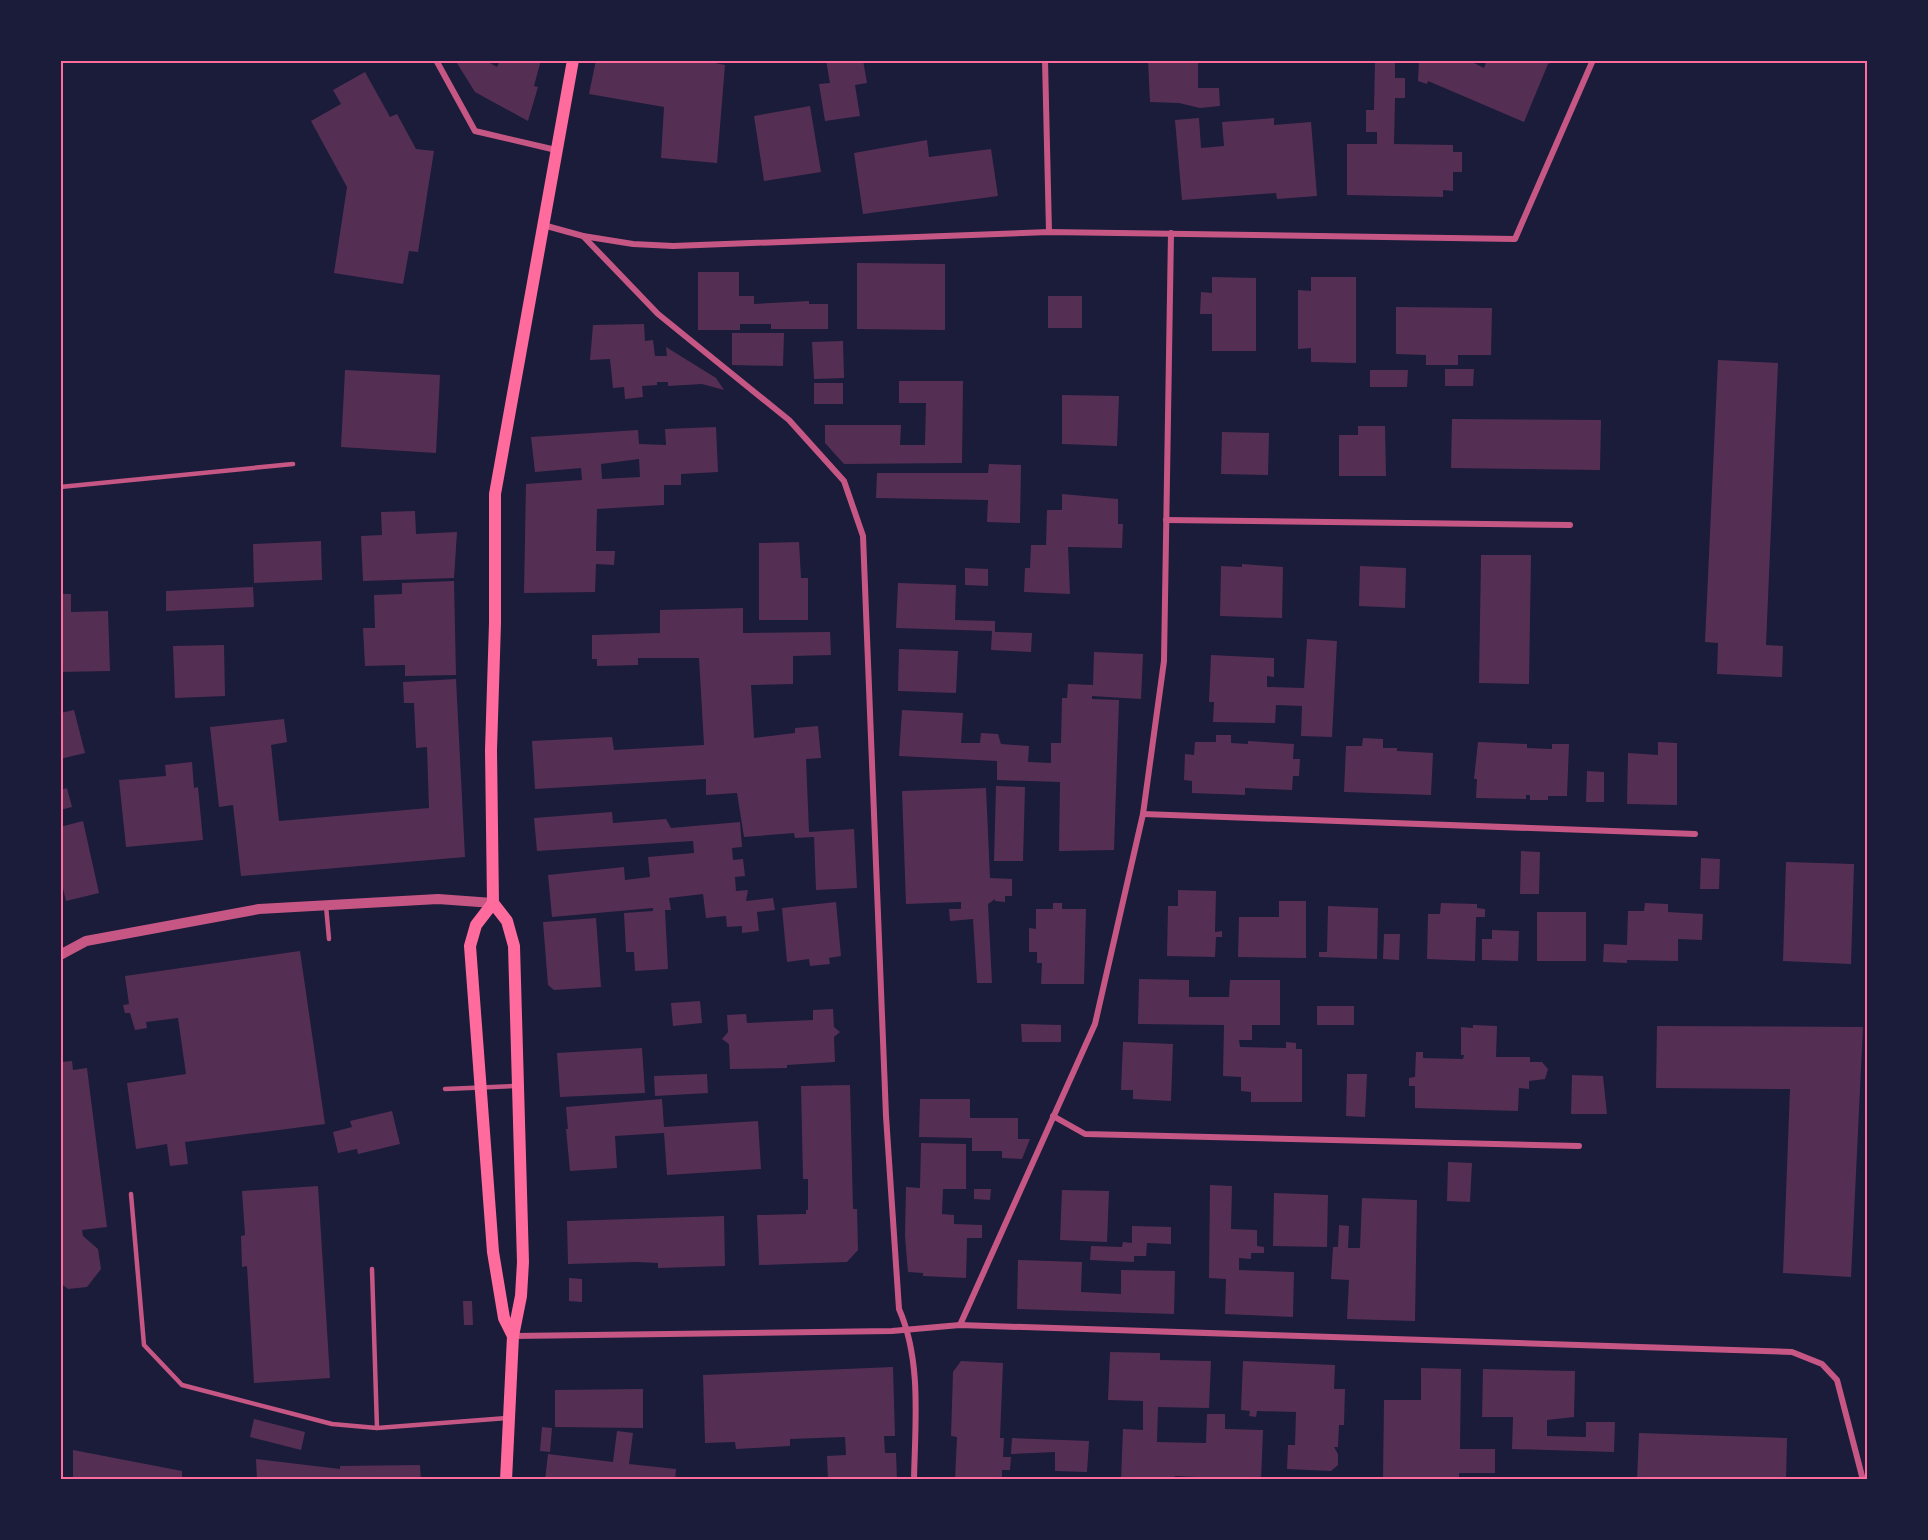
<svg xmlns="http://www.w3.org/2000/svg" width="1928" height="1540" font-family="'Space Grotesk',sans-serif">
	<rect width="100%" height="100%" fill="#1b1b3a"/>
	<g fill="#542f53" fill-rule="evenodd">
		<path d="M455 60H485L497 67 500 60H541L534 86 538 87 528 121 475 92Z"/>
		<path d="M596 60H700L725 65 717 163 661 158 664 107 589 94Z"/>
		<path d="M826 60H863L867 83 855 85 860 116 825 121 819 84 830 83Z"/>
		<path d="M1148 60H1198V88H1219L1220 106 1200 108 1179 103 1150 102Z"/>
		<path d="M1375 60H1395V78H1405V98H1395L1394 144 1453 145V152H1462V172H1453V191L1443 190V197L1347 195V144H1377V132H1366V110H1374Z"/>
		<path d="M1419 60H1468L1484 68 1487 60H1556L1548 64 1524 122 1428 81 1427 84 1418 81Z"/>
		<path d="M365 72 390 117 397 114 416 149 434 151 418 252 409 251 403 284 334 273 347 187 311 121 341 104 333 90Z"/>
		<path d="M810 106 821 172 764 181 754 116Z"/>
		<path d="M1199 118 1201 148 1224 146 1222 122 1274 118V125L1311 122 1317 196 1277 199 1276 193 1182 200 1175 120Z"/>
		<path d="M927 140 929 157 991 149 998 196 863 214 854 153Z"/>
		<path d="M857 263 945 264V330L857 329Z"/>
		<path d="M698 272H739V296H754V304L809 301V304H828V329H771V324H740V330H698Z"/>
		<path d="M1212 277 1256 278V351H1212V314H1200L1201 292 1212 293Z"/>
		<path d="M1311 277H1356V363L1311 362V348L1298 349V290L1311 291Z"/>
		<rect x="1048" y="296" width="34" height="32"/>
		<path d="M1396 307 1492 308 1491 355H1458V365H1426V355L1396 354Z"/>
		<path d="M644 324 645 341 653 340 655 356H667L666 347 716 378 724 390 702 384 668 386V382H657V385L642 386 643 397 625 399 624 387 613 388 610 359 590 360 593 325Z"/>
		<path d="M732 333H784L783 366 732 365Z"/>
		<path d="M843 341 844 378 814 379 812 342Z"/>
		<path d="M1718 360 1778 363 1766 645 1783 646 1782 677 1717 674 1718 643 1705 642Z"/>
		<path d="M1445 369H1474L1473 386H1445Z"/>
		<path d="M345 370 440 375 436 453 341 447Z"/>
		<path d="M1370 370H1408L1407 387H1370Z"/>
		<path d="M899 381H963L962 463 844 464 825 443V425H901L900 445H925L926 403H899Z"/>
		<rect x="814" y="383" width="29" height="21"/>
		<path d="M1062 395 1119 396 1117 446 1062 444Z"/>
		<path d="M1452 419 1601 420 1600 470 1451 468Z"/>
		<path d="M1358 426H1385L1386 476H1339V435H1358Z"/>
		<path d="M716 427 718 472 681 474V485H664V505L597 509 596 551H615L614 565 596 564 595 592 524 593 526 484 582 480 581 468 535 472 531 437 638 430 639 444 666 445 665 429ZM639 459 640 477 602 479 601 464Z"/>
		<path d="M1222 432 1269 433 1268 475 1221 474Z"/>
		<path d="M989 464 1021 465 1020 523 987 522 988 500 876 498 877 473H988Z"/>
		<path d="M1062 494 1118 499V524H1123L1122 548 1068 547 1070 594 1024 592 1025 568H1030L1031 545H1046L1047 510H1062Z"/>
		<path d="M415 511 416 534 457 532 454 578 363 581 361 536 382 535 381 512Z"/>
		<path d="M321 541 322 580 254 583 253 544Z"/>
		<path d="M799 542 801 578H808V620H759V543Z"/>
		<path d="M1481 555H1531L1529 684 1479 683Z"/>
		<path d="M1242 564 1283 567 1282 618 1220 616 1221 566 1242 567Z"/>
		<path d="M1360 566 1406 568 1405 608 1359 606Z"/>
		<path d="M965 568 988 569V586L965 585Z"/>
		<path d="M454 581 456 675 405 676V665L365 666 363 628H375L374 595 402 594V583Z"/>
		<path d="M898 583 956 585 955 620 995 621V632L1032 633 1031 652 991 650 992 631 896 628Z"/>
		<path d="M253 587 254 607 166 611V591Z"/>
		<path d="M60 594H71V612L108 611 110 671 60 672Z"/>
		<path d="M743 608V633L830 632 831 655 793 656V684L751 685 754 738 795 733V728L818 726 821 758 806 759 809 832 854 829 857 888 816 890 814 837 795 838 794 833 744 837 737 793 706 795V779L535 789 532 741 612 737 614 750 704 745 699 658H638V665L597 666V659H592V635L660 633V610Z"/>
		<path d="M1307 639 1337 641 1332 737 1301 736 1302 706 1276 705 1275 723 1213 722 1214 702H1209L1211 655 1274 658V677L1267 676V687L1304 688Z"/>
		<path d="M224 645 225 696 175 698 173 646Z"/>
		<path d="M899 649 958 651 956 693 898 691Z"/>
		<path d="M1094 652 1143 654 1141 699 1092 696V699L1119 700 1114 850 1059 851 1060 782 997 780V761L899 756 902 710 963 713 961 743H980L981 733 998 734 1001 744 1029 746 1028 762 1051 763V743H1061L1062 698H1067L1068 684 1093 685Z"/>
		<path d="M456 679 465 857 241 876 233 805 219 807 210 727 284 719 287 742 271 745 279 821 429 808 427 747 416 748 414 703H404L403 682Z"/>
		<path d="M74 710 85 753 60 759V713Z"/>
		<path d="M1216 735H1231V743L1248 744V741L1294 744 1293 759H1300L1299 776H1293L1292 790 1245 788V795L1192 793V781L1184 780 1185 754 1194 755 1195 742H1216Z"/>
		<path d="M1363 738 1383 739V748H1397V751L1433 753 1431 795 1344 792 1346 746H1362Z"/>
		<path d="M1478 742 1527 744V748L1552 749V744H1569L1567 796H1548V800H1530V795H1526V799L1476 798 1477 779H1474Z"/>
		<path d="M1658 742 1677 743V805L1627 804 1628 753 1658 755Z"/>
		<path d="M192 762 194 788 198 787 203 840 126 847 119 780 166 776 165 765Z"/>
		<path d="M1587 771 1604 772V802H1586Z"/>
		<path d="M996 786 1025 787 1023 861H994Z"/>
		<path d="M67 788 72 807 60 810V790Z"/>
		<path d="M986 788 990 878 1012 879V896H1005V902L995 901V899L988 904 992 983H977L973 919 950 921 949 909H961V902L906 904 902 791Z"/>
		<path d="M612 812 613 823 666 819 671 828 740 822 742 847 732 848 733 860 743 859 745 876 735 877 736 891 748 890 746 901 773 898 775 910 757 912 759 931 742 933V926L727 927 726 916 706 918 703 894 669 898 671 910H665L668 969 635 971 634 952H626L624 913 653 911V908L552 917 548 875 624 867 625 880 650 877 648 857 694 853 693 841 537 851 534 818Z"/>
		<path d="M83 821 99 893 66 901 60 876V827Z"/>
		<path d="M1521 851 1540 852 1539 894H1520Z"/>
		<path d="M1701 858 1720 859 1719 889H1700Z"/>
		<path d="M1786 862 1854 864 1851 964 1783 961Z"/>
		<path d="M1178 890 1216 891 1215 932 1222 931V937H1216L1215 957 1167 956 1168 906H1178Z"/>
		<path d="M1279 901H1306V958L1238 957 1239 917H1279Z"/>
		<path d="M836 902 841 956 829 958 830 964 810 966 809 959 787 962 782 908Z"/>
		<path d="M1053 903H1062V909H1086L1084 984H1041L1042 963H1037V952H1029V928L1036 929V909H1053Z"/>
		<path d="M1441 903 1477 904V908L1485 909V917H1476L1475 961 1427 959 1428 914H1440Z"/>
		<path d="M1645 903 1668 904V912L1703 914 1702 940 1678 939V961L1627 960V963L1603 962 1604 944 1627 945 1628 911H1644Z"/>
		<path d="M1328 906 1378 908 1377 959 1319 957V952H1327Z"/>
		<rect x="1537" y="912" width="49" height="49"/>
		<path d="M596 918 601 987 554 990 548 985 543 922Z"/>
		<path d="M1492 930 1519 931 1518 961 1482 960V939H1492Z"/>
		<path d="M1384 934H1400L1399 960 1383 959Z"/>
		<path d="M300 951 325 1124 185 1142 188 1164 170 1166 167 1144 136 1149 127 1083 186 1074 178 1018 146 1022 147 1028 135 1030 130 1013H125L123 1005 129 1004 125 976Z"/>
		<path d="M1139 979 1189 980V997H1229L1230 980H1280V1025H1252V1040H1239L1240 1047 1286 1048V1042L1296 1043V1049H1302V1102H1251V1092L1241 1091V1077L1223 1076 1224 1025 1138 1024Z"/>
		<path d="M700 1001 702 1023 673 1026 671 1003Z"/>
		<rect x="1317" y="1006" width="37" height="19"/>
		<path d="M833 1009 834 1027 840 1032 834 1037 835 1062 787 1065V1068L730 1069 729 1044 722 1039 728 1032 727 1015 746 1014 747 1023 813 1020V1010Z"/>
		<path d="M1021 1024 1061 1025V1042H1022Z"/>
		<path d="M1473 1025 1497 1026 1496 1057H1530V1062H1542L1548 1069 1545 1079 1529 1081V1089L1519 1088 1518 1111 1415 1108V1086H1409V1078L1415 1077 1416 1052H1423V1058L1463 1059 1464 1055H1461V1027L1473 1028Z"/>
		<path d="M1657 1026 1863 1027 1851 1277 1783 1273 1790 1089 1656 1088Z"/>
		<path d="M1123 1042 1173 1044 1171 1101 1133 1099V1090H1121Z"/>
		<path d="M642 1048 645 1093 560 1097 557 1053Z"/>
		<path d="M72 1061 73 1070 87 1068 107 1227 82 1230 83 1236 98 1249 101 1269 87 1287 68 1289 60 1283V1062Z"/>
		<path d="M707 1074 708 1093 655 1096 654 1076Z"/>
		<path d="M1347 1074H1367L1365 1117 1346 1116Z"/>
		<path d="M1572 1075 1603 1076 1607 1114H1571Z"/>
		<path d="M850 1085 853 1209H857L858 1250 847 1262 759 1265 757 1215 806 1214V1210H808V1179H803L801 1086Z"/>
		<path d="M662 1099 664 1127 758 1121 761 1169 667 1175 664 1133 615 1136 617 1168 570 1171 566 1129H568L566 1107Z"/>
		<path d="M920 1099H970V1118H1018V1139H1030L1022 1159 1002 1158V1151H972V1138L919 1137Z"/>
		<path d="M392 1111 400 1144 358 1154 357 1149 338 1153 333 1132 352 1127 350 1121Z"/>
		<path d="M921 1143 966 1144V1189H943L942 1214 954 1215V1224L982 1225V1238H967L966 1278 923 1276V1273L908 1272 905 1236 906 1187 920 1188Z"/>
		<path d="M1448 1162 1472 1163 1470 1202 1447 1201Z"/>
		<path d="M1210 1185 1232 1186 1231 1229 1257 1230V1246L1264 1247V1253H1251V1259L1239 1258V1270L1294 1272 1293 1317 1225 1314 1226 1279 1209 1278Z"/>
		<path d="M318 1186 330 1378 254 1383 247 1266 242 1267 241 1236 245 1235 242 1191Z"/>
		<path d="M974 1189H991L990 1200 974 1199Z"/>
		<path d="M1062 1190 1109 1191 1107 1242 1060 1240Z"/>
		<path d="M1274 1193 1328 1195 1327 1247 1273 1246Z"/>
		<path d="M1362 1198 1417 1200 1415 1321 1347 1319 1349 1280 1331 1279 1333 1247H1338L1339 1225 1349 1226 1348 1248H1360Z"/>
		<path d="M724 1216 725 1266 658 1268V1263L637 1262 568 1264 567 1221Z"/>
		<path d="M1132 1226 1171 1227V1244L1147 1243 1146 1256H1134V1262L1090 1260 1091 1246 1122 1247 1123 1242 1132 1243Z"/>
		<path d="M1018 1260 1082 1262 1081 1292 1121 1294V1270L1175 1271 1174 1314 1017 1309Z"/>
		<path d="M569 1278 582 1279V1302L569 1301Z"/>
		<path d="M463 1301H472L473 1325H464Z"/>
		<path d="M1110 1352 1160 1353V1360L1211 1361 1209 1408 1158 1407 1157 1442 1206 1443 1207 1414H1225V1429L1263 1430 1261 1480 1175 1476 1174 1480H1121L1123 1429 1143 1430V1401L1108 1400Z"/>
		<path d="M961 1361 1003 1363 1000 1438H1004L1003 1457H1011L1010 1470H1002V1480H955L957 1437 951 1436 953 1372Z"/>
		<path d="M1243 1361 1335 1365 1334 1389H1345L1344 1425H1339L1338 1447H1334L1338 1454V1465L1331 1471 1287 1469 1288 1445H1295L1296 1412 1257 1411 1256 1417 1249 1416 1250 1411 1241 1410Z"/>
		<path d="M893 1367 895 1436H884L885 1453H896L897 1480H828L827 1456 846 1455 845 1437 790 1439V1446L736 1449 735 1442 705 1443 703 1375Z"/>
		<path d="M1421 1368 1461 1369 1460 1449H1495V1473H1459V1480L1383 1479 1384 1400H1421Z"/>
		<path d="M1483 1369 1575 1371 1574 1417 1547 1420V1436L1586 1437V1422H1615L1614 1452 1512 1449 1513 1417H1482Z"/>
		<path d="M643 1389V1428L555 1427V1390Z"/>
		<path d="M254 1419 305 1432 301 1450 250 1437Z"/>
		<path d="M542 1427 552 1428 550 1452 540 1451Z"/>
		<path d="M617 1431 633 1433 629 1464 676 1469 675 1480H545L548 1454 613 1462Z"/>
		<path d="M1639 1433 1787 1438 1786 1480H1637Z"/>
		<path d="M1012 1438 1089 1441 1087 1472 1055 1471V1452L1011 1454Z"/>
		<path d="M73 1450 182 1471V1480H73Z"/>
		<path d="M256 1459 340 1469V1466L420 1465 421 1480H257Z"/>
	</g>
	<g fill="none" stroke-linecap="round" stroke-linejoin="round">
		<g stroke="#c65784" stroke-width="4.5">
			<path d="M60 487 293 464"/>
			<path d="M326 906 329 939"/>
			<path d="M445 1089 516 1086"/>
			<path d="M131 1194 144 1345 182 1385 332 1424 377 1428 507 1418"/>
			<path d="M372 1269 377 1428"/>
		</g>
		<g stroke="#c65784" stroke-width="6">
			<path d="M436 60 475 131 556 150"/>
			<path d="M1045 60 1049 232"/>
			<path d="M543 225 583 236 658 314 789 420 844 481 863 536 886 1116 899 1309C922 1361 915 1424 914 1480"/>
			<path d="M583 236 633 244 673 246 1049 232 1515 239 1593 60"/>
			<path d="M1166 520 1570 525"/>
			<path d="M1143 814 1695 834"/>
			<path d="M1053 1116 1085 1134 1579 1146"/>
			<path d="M960 1325 1095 1024 1143 814 1164 661 1171 233"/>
			<path d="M513 1336 892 1331 960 1325 1792 1352 1822 1364 1837 1380 1863 1480"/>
		</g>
		<path stroke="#c65784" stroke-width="10" d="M60 955 86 941 259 909 438 899 493 903"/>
		<g stroke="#ff6b9d" stroke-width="12">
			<path d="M493 903 476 925 470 946 493 1252 504 1318 513 1336"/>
			<path d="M506 1480 513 1336 521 1296 523 1262 514 946 507 921 493 903 491 750 495 623V494L573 60"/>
		</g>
	</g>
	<rect width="1928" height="1540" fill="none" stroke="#1b1b3a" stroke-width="123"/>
	<rect x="62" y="62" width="1804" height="1416" fill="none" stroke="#ff6b9d" stroke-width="2"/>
</svg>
